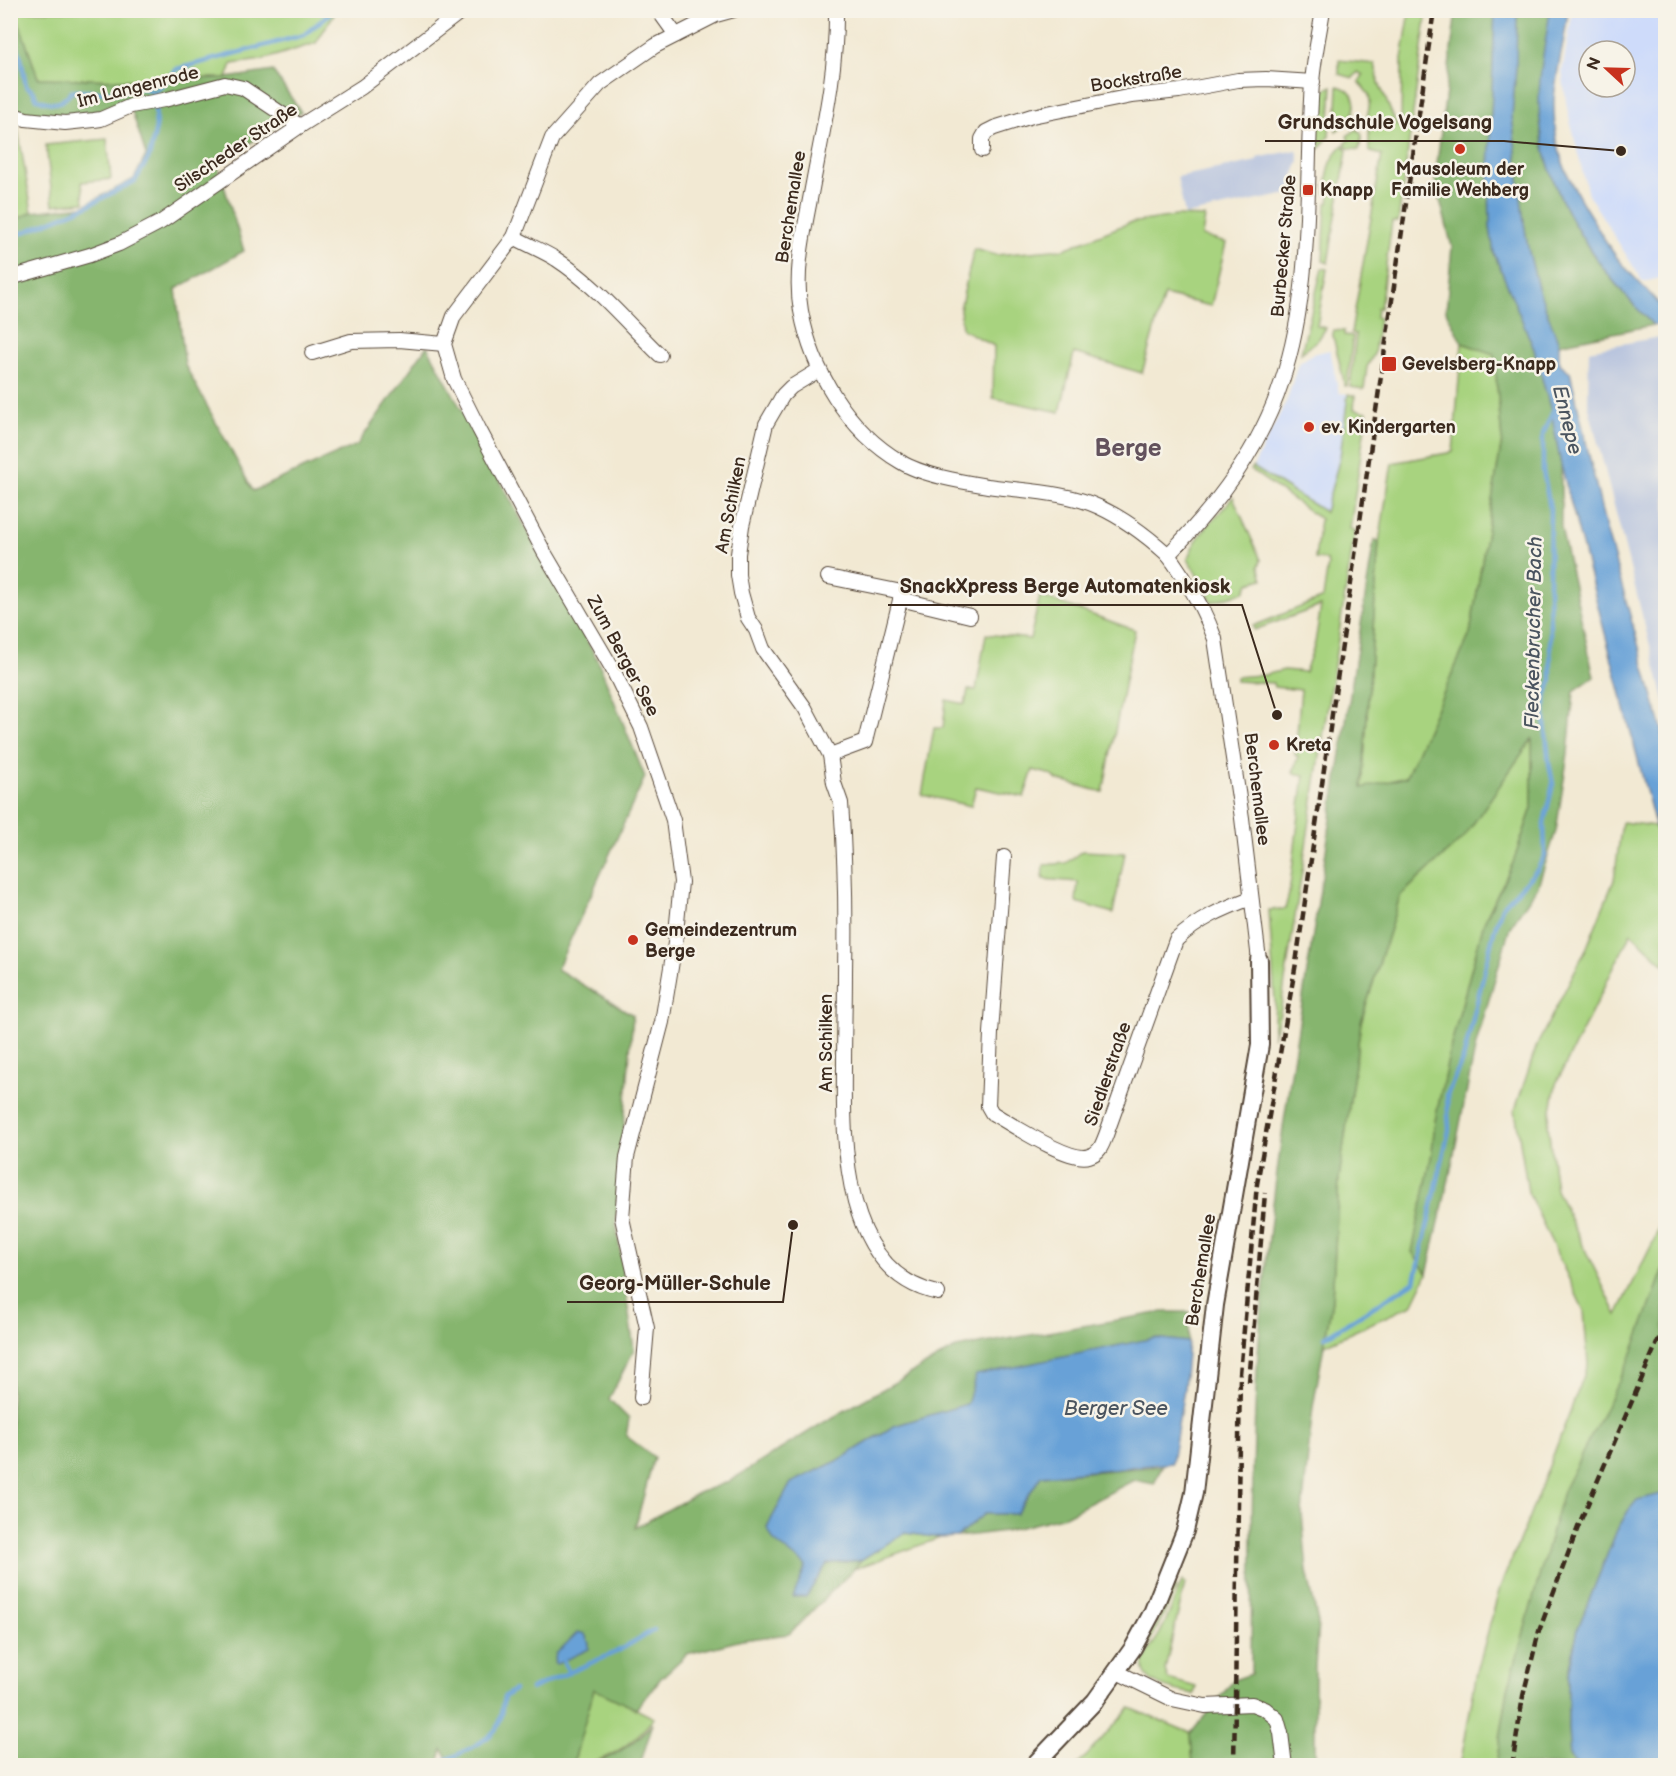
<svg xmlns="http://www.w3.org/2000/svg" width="1676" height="1776" font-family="'Balsamiq Sans',sans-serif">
	<rect width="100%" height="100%" fill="#f7f3e8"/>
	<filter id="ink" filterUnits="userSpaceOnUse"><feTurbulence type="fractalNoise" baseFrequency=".0167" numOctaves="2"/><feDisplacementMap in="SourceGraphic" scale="12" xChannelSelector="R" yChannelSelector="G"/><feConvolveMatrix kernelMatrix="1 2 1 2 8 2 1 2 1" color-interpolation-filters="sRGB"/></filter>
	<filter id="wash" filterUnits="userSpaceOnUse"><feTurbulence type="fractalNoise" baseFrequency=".008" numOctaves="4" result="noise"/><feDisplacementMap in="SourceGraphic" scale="24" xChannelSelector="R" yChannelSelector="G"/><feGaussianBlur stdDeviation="1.35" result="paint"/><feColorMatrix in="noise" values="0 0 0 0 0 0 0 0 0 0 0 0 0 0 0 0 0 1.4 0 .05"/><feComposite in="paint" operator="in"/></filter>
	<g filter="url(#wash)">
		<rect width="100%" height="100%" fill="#f2e9d3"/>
		<g fill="#cedbfa" fill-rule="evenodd">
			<path d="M1573 10 1665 11V277L1643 282 1588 194 1567 108 1562 72ZM1589 51H1625V87H1589Z"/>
			<path d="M1330 350 1339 393 1348 394 1340 457 1325 513 1253 467 1287 400 1298 364 1312 354Z"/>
		</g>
		<g fill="#b9c5de">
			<path d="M1297 150 1299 161 1291 181 1293 193 1185 215 1177 177 1257 161V158Z"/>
			<path d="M1665 336H1666L1665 704 1588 404 1589 350Z"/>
		</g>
		<g fill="#a8d37f" stroke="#727e4e" stroke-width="1.5">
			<path d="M15 11H336L316 43 262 60 232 64 227 78 123 80 38 78Z"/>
			<path d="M948 11H999L964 18Z"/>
			<path d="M1410 11H1427L1398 222H1392L1380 308H1377L1376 317 1379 318 1374 354 1367 367 1364 389 1350 387 1356 334 1351 333 1382 155 1371 152 1369 150V128L1367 118 1370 102 1369 95 1359 82 1363 75 1358 72 1353 78 1339 74V60L1375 64 1379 83 1397 126 1401 124 1402 59Z"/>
			<path d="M1332 86 1329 136 1316 153 1317 100 1324 90Z"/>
			<path d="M1338 86C1356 90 1360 108 1348 121 1345 125 1340 128 1336 131Z"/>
			<path d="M11 116 26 121 17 124 32 212 11 222Z"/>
			<path d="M1357 129 1362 135 1359 150 1347 148 1345 144 1349 140 1347 136Z"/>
			<path d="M107 139 111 179 82 182 84 202 53 205 46 145Z"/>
			<path d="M1343 145 1347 151 1328 263 1323 261 1326 203H1329L1330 195 1326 194C1327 174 1328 160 1343 145Z"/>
			<path d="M1176 216 1205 217 1202 236 1226 243 1211 306 1164 295 1142 373 1074 353 1060 412 993 398 994 346 962 329 960 309 974 249 996 255 1064 249 1129 223Z"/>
			<path d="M1322 268 1327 269 1317 326 1326 328 1318 340 1301 353Z"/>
			<path d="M1333 330 1344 331V335L1353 336 1347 386H1345L1333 336Z"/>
			<path d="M1462 343 1494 354 1502 440 1470 634 1406 777 1362 789 1379 542 1392 463 1453 452Z"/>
			<path d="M1348 394 1355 396 1354 409 1367 412 1350 529 1355 530 1280 1013 1273 1037 1275 1002 1269 910 1285 909 1289 894 1304 775 1293 773 1298 756 1295 755 1301 690 1274 687 1273 683 1236 681V677L1260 675 1261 676 1284 670 1305 672 1315 643 1321 606 1254 630 1253 626 1323 598 1328 564 1326 560 1315 559 1320 519 1251 470 1253 467 1325 512 1340 457Z"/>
			<path d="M1233 497 1261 560 1259 566 1263 579 1249 583 1244 592 1212 602 1188 559C1193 537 1219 515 1233 497Z"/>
			<path d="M1040 596 1135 630 1103 792 1057 780 1052 775 1033 770 1024 797 976 787 971 806 922 795 934 728H943L946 700 965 704 968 690H976L986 634 1030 639Z"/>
			<path d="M1532 738V808L1513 863 1484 922 1451 1045 1435 1121 1432 1153 1413 1252 1427 1274 1412 1305 1324 1345 1332 1300 1339 1179 1361 1022 1400 896 1464 837Z"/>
			<path d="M1622 822 1655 826 1665 863V965L1631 933 1556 1084 1548 1125 1556 1190 1617 1315 1655 1238 1665 1209V1266L1508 1689 1496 1765 1460 1766 1477 1672 1500 1587 1527 1523 1588 1365 1584 1311 1528 1192 1515 1110 1537 1045 1587 947 1614 880Z"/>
			<path d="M1082 851 1125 853 1113 913 1076 902 1078 882 1043 879 1044 865 1066 863Z"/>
			<path d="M904 1533 940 1538 854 1569 861 1560Z"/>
			<path d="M1182 1581 1185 1583 1165 1670 1168 1679 1196 1687 1194 1694C1178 1691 1139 1685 1144 1662 1147 1652 1155 1642 1160 1633 1169 1616 1175 1599 1182 1581Z"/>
			<path d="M1173 1586 1176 1587 1163 1617 1142 1656 1140 1654 1162 1612Z"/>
			<path d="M594 1688 654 1718C631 1747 603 1765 566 1766L574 1761Z"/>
			<path d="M1130 1708 1191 1733 1193 1765 1077 1766Z"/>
			<path d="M1079 1732 1081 1733 1051 1765H1046Z"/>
		</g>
		<g fill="#86b56e" stroke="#607046" stroke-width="1.5">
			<path d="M11 11H15L38 78 123 80 227 78 273 71 301 112 217 163 244 251 176 289 185 365 253 491 357 445 427 346 598 661 645 777 557 969 633 1015 616 1222 634 1350 609 1399 629 1419 626 1436 654 1457 635 1528 698 1493 730 1481 821 1424 956 1348 1163 1312H1190L1188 1342 1154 1338 967 1404 894 1426 839 1460 791 1483 767 1527 792 1554 806 1566V1596L827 1564 861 1560 854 1569 789 1634 742 1640 687 1654 661 1678 636 1709 594 1689 574 1761 566 1765H453L442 1749 438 1766 11 1765V222L32 212 83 206 134 179 146 155 129 102 105 112 68 119 11 111Z"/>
			<path d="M1456 11H1495L1489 173 1490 227 1494 253 1534 349 1551 411 1561 465V528L1594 677 1574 691 1568 753 1556 831 1538 886 1510 927 1476 1044 1450 1174 1427 1274 1412 1252 1432 1153 1435 1121 1451 1045 1484 922 1513 863 1532 808V739L1464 837 1400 896 1361 1022 1339 1179 1332 1300 1313 1407 1302 1513 1307 1571 1318 1623 1315 1666V1765H1193L1191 1733 1234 1680 1251 1674C1252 1563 1251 1452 1259 1341 1270 1196 1294 1053 1317 909 1337 786 1356 663 1374 540L1379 541 1362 788 1406 777 1470 634 1502 440 1494 354 1462 343 1446 311 1452 247 1435 180Z"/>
			<path d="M1517 11H1550C1547 36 1544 62 1542 88 1541 99 1539 110 1540 120 1546 199 1599 271 1653 325L1559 344 1538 288 1528 248 1523 216 1512 116 1516 67Z"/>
			<path d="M1665 1266V1493L1628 1511 1617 1530 1578 1628 1568 1678V1728L1570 1757 1578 1765 1496 1766 1508 1689 1563 1491 1629 1361Z"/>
			<path d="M1162 1466 1154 1484 1134 1480 1065 1516 1005 1531 957 1537 984 1514H1016L1041 1476Z"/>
			<path d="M653 1723 640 1765H591C615 1756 636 1743 653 1723Z"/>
		</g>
		<g fill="#67a1d7" stroke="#51667a" stroke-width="1.5">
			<path d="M1495 11H1517L1516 67 1512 116 1523 216 1528 248 1538 288 1559 344V363L1570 372 1606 529 1665 740V863L1561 465 1551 411 1534 349 1494 253 1490 227 1489 173Z"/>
			<path d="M1550 11H1568C1565 41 1556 70 1554 101 1553 151 1567 179 1593 220 1600 232 1607 244 1615 255 1629 273 1646 289 1661 306L1663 317 1661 324 1653 325C1599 270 1546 199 1540 120 1536 84 1545 46 1550 11Z"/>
			<path d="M1154 1338 1188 1342 1184 1389 1172 1463 1041 1476 1016 1514H984L957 1537 940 1538 904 1533 861 1560 827 1564 806 1597H793L806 1566 774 1541 767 1527 791 1483 839 1460 894 1426 967 1404 976 1375Z"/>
			<path d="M1665 1493V1765H1578L1570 1757 1568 1728V1678L1578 1628 1617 1530 1628 1511 1637 1500Z"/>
			<path d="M578 1632 585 1634 589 1644V1649L557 1664 554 1663 556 1654Z"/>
		</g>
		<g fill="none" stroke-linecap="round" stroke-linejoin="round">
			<g stroke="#67a1d7" stroke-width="4.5">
				<path d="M10 27 21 58 26 86 34 92 37 99C54 105 60 106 72 91 87 91 102 93 117 92 131 90 141 83 154 93L177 69 304 35 328 15 331 10"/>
				<path d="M10 238 85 207 135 181 149 157 156 128 155 106"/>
				<path d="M1325 1337 1415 1281 1449 1130 1447 1095 1464 1056 1494 931 1502 907 1537 870 1545 855 1544 823 1553 784 1549 763 1545 722V700L1551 681 1549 586 1550 508 1543 471V434L1555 407"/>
				<path d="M563 1661 569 1672"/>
				<path d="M531 1689 616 1652 654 1630"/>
				<path d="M431 1766C449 1759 484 1745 496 1729 501 1721 502 1706 504 1697L514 1690"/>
			</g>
		</g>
	</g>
	<g filter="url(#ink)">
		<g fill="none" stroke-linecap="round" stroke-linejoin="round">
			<g stroke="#564739" stroke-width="16">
				<g id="minor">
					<path d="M658 10 676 35"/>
					<path d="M836 10C837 73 822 133 811 194 804 232 794 273 801 311 812 371 848 431 901 462 921 475 964 482 988 486 1023 491 1068 492 1099 507 1123 518 1147 536 1166 553 1172 559 1177 568 1182 575 1196 596 1207 616 1215 639L1242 818 1259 960"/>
					<path d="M10 114 26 119 65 123 94 120 101 119 131 106 164 100 225 84 243 88 300 126"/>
					<path d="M982 150V139L986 132 994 128 1032 116 1132 96 1179 91 1238 80 1266 79 1313 82"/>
					<path d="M514 237C528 245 543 251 556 259 596 285 626 322 660 355"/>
					<path d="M10 278 90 255 119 244 161 222 300 126 362 87 463 10"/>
					<path d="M312 353 351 341 399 340 444 344"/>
					<path d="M819 370 791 387 783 395 766 424 742 526 738 554V575L741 593 748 618 756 630 763 649 805 708 830 755 834 783 841 803C845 857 846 917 845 972 845 1004 844 1036 844 1068 843 1144 843 1273 938 1293"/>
					<path d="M1168 555C1217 505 1260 449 1282 381 1314 285 1305 182 1312 83 1314 58 1319 35 1323 10"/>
					<path d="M828 577 902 592 865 742 830 755"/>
					<path d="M900 599 970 616"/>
					<path d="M1004 857 991 1033 988 1106 992 1113C1011 1124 1070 1163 1089 1156 1100 1153 1102 1145 1106 1135L1176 940C1199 919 1222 909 1251 898"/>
					<path d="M641 1398 647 1328 622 1218 627 1157 662 1022 675 943 681 882 673 820 641 727 612 668 544 552 479 429 454 379 444 344 454 316 514 237 552 138 600 84 655 46 716 15 734 10"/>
					<path d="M1117 1672 1172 1699 1205 1706 1252 1704 1265 1709 1277 1719 1281 1733 1285 1766"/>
				</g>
			</g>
			<g stroke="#564739" stroke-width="20">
				<path id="tertiary" d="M1033 1766 1095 1701 1133 1648 1152 1613 1185 1531 1194 1493 1215 1305 1260 1045 1259 960"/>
			</g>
			<use href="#minor" stroke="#fff" stroke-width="14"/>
			<use href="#tertiary" stroke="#fff" stroke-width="16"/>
			<g stroke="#3b2a1e" stroke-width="4.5" stroke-dasharray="9 4.5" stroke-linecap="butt">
				<path d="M1249 1382 1265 1193"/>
				<path d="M1234 1766 1240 1374 1257 1184 1296 963 1434 10"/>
				<path d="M1512 1766 1523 1696 1539 1631 1580 1522 1666 1322"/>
			</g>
		</g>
	</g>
	<g fill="#c8321e" stroke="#f7f3e8" stroke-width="2">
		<circle cx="1460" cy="149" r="6"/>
		<rect x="1302" y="184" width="12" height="12" rx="3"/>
		<rect x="1381" y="356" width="16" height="16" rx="3"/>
		<circle cx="1309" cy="427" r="6"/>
		<circle cx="1274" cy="745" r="6"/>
		<circle cx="633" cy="940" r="6"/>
	</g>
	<g text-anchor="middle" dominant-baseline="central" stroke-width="5" stroke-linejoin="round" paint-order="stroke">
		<g font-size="18" fill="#3b2a1e" stroke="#f7f3e8">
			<text transform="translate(1136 79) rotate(-9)">Bockstraße</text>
			<text transform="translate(138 87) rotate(-14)">Im Langenrode</text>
			<text transform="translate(236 148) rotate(-34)">Silscheder Straße</text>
			<text transform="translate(791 207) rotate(-81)">Berchemallee</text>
			<text transform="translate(1284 246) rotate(-85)">Burbecker Straße</text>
			<text transform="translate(731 505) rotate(-79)">Am Schilken</text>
			<text transform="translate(623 656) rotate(62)">Zum Berger See</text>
			<text transform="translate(1257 789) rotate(83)">Berchemallee</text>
			<text transform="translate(826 1043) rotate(-90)">Am Schilken</text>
			<text transform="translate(1108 1074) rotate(-71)">Siedlerstraße</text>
			<text transform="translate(1201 1270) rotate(-81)">Berchemallee</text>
		</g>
		<g font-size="18" font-weight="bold" fill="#3b2a1e" stroke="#f7f3e8" text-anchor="start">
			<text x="1460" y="169" text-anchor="middle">Mausoleum der<tspan x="1460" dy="21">Familie Wehberg</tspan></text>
			<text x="1320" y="190">Knapp</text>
			<text x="1402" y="364">Gevelsberg-Knapp</text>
			<text x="1321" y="427">ev. Kindergarten</text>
			<text x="1286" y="745">Kreta</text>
			<text x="645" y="930">Gemeindezentrum<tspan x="645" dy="21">Berge</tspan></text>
		</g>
		<g font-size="20" font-style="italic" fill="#4a545f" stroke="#f7f3e8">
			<text transform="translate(1567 420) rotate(76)">Ennepe</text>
			<text transform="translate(1534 633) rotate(-89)">Fleckenbrucher Bach</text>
			<text x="1116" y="1409">Berger See</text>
		</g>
		<g font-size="24" font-weight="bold" fill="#63525d" stroke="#f7f3e8">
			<text x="1128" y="448">Berge</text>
		</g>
	</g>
	<path fill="none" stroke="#3b2a1e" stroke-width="2" d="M1621 151L1504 141H1265M1277 715L1242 605H888M793 1225L783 1302H567"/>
	<g fill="#3b2a1e" stroke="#f7f3e8" stroke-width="2">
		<circle cx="1621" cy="151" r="6"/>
		<circle cx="1277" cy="715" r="6"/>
		<circle cx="793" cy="1225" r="6"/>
	</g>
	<g font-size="20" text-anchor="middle" font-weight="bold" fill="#3b2a1e" stroke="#f7f3e8" stroke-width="5" stroke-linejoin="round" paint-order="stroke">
		<text x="1385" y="129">Grundschule Vogelsang</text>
		<text x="1065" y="593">SnackXpress Berge Automatenkiosk</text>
		<text x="675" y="1290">Georg-Müller-Schule</text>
	</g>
	<rect width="1676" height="1776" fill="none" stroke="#f7f3e8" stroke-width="36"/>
	<g transform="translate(1607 69) rotate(292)"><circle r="28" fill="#f7f3e8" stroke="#aca397" stroke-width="1.5"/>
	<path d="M0-4.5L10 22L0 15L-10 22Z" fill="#c8321e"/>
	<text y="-9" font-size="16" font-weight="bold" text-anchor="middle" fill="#3b2a1e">N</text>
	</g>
</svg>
